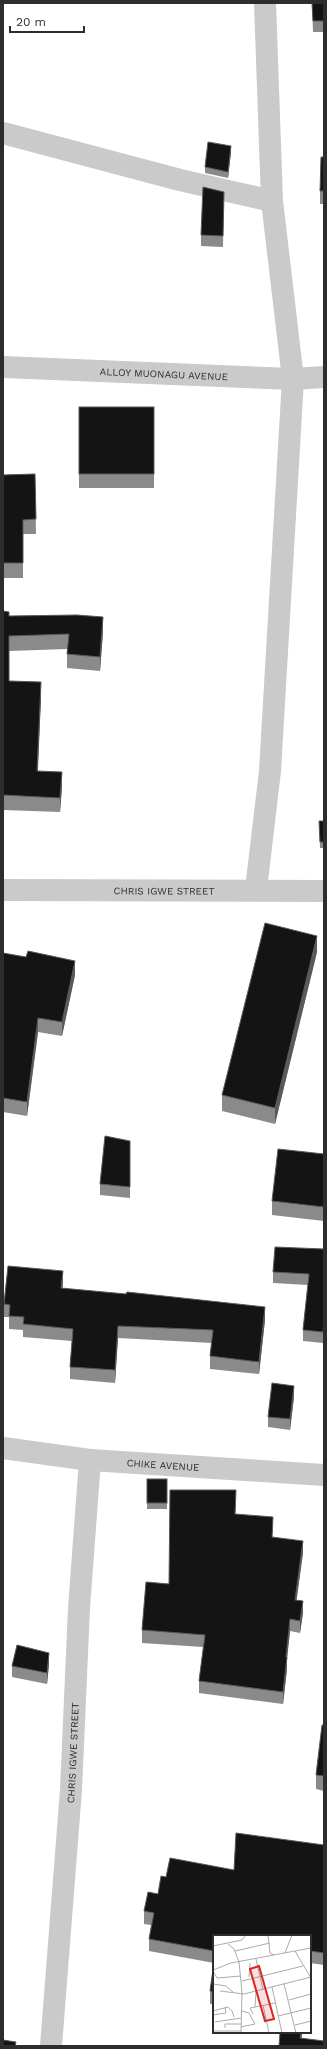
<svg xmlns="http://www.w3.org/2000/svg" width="327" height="2049" font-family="'Work Sans',sans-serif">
	<rect width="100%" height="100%" fill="#fff"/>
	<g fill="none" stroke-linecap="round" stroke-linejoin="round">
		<g stroke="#cacaca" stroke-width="22">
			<path d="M3 133 180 180 272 201"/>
			<path id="s1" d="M3 367 293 379 324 377"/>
			<path d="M256 889 270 771 293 379 272 201 265 3"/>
			<path id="s2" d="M3 890 324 891"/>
			<path id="s3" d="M3 1448 90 1460 324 1475"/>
			<path id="s4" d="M51 2046 71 1790 79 1608 90 1460"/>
		</g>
	</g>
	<g fill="#8a8a8a">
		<path d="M312 3H324V32H313Z"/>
		<path d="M231 152 228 178 205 173V167Z"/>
		<path d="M324 157V204H320V191Z"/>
		<path d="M224 192 223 247 201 246V235Z"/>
		<rect x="79" y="407" width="75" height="81"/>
		<path d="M35 474 36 534H23V578H3V475Z"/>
		<path d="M3 611 9 616 103 632 100 671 67 668V649L9 651V681L41 697 38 771 62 787 60 812 3 810Z"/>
		<path d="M319 821H324V848H320Z"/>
		<path d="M317 952 275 1124 222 1111V1095Z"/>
		<path d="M3 953 75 975 62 1036 38 1032 27 1116 3 1112Z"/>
		<path d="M130 1141V1198L100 1195V1184Z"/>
		<path d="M324 1154V1221L272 1215V1201Z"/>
		<path d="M324 1249 323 1343 303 1341V1330L308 1285 273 1283V1272Z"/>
		<path d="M63 1284 62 1288 265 1320 259 1374 210 1369V1356L212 1343 118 1338 115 1383 70 1379V1367L72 1341 23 1337V1330L9 1329V1317H4V1304Z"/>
		<path d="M294 1397 290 1430 268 1427V1417Z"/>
		<rect x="147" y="1479" width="20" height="30"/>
		<path d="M236 1503 235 1514 273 1529 272 1537 303 1553 296 1600 303 1613 300 1633 290 1631 287 1657V1669L283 1704 199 1693V1681L203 1647 142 1643V1630L169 1584Z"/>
		<path d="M49 1664 47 1684 12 1677V1666Z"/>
		<path d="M324 1725V1791L316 1789V1775Z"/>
		<path d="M324 1845V1965L310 1963V1936H214V2004H210V1991L214 1963 149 1951V1939L151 1925 144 1924V1911L158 1894 166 1877 234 1870Z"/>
	</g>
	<g fill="#5a5a5a">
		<path d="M231 146V152L228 178V172Z"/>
		<path d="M103 617V632L100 671V657Z"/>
		<path d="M41 682V697L37 786V771Z"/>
		<path d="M62 772V787L60 812V798Z"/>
		<path d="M317 936V952L275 1124V1108Z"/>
		<path d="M75 961V975L62 1036V1022Z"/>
		<path d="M38 1018V1032L27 1116V1102Z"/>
		<path d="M63 1271V1284L61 1301V1288Z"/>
		<path d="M265 1307V1320L259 1374V1362Z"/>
		<path d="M324 1321V1332L323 1343V1332Z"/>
		<path d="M118 1326V1338L115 1383V1370Z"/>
		<path d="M294 1386V1397L290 1430V1419Z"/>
		<path d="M303 1541V1553L295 1612V1600Z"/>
		<path d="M303 1601V1613L300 1633V1621Z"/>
		<path d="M290 1619V1631L286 1669V1657Z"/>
		<path d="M49 1653V1664L47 1684V1673Z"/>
		<path d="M287 1657V1669L283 1704V1692Z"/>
		<path d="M301 2032H302V2035L301 2046 300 2038Z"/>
	</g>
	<g fill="#141414" stroke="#5a5a5a">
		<path d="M312 3H324V21H313Z"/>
		<path d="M208 142 231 146 228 172 205 167Z"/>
		<path d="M321 157H324V191H320Z"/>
		<path d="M203 187 224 192 223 236 201 235Z"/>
		<rect x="79" y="407" width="75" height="67"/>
		<path d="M35 474 36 519 23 520V563H3V475Z"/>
		<path d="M3 611 9 612V616L77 615 103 617 100 657 67 654 69 634 9 636V681L41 682 37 771 62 772 60 798 3 795Z"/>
		<path d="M319 821H324V842H320Z"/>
		<path d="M265 923 317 936 275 1108 222 1095Z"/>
		<path d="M28 951 75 961 62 1022 38 1018 27 1102 3 1098V953L26 957Z"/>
		<path d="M105 1136 130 1141V1187L100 1184Z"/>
		<path d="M278 1149 324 1154V1207L272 1201Z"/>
		<path d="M275 1247 324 1249V1321L323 1332 303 1330 309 1274 273 1272Z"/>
		<path d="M8 1266 63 1271 61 1288 126 1294 127 1292 265 1307 259 1362 210 1356 213 1330 118 1326 115 1370 70 1367 73 1329 23 1324 24 1317 9 1316 10 1305 4 1304Z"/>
		<path d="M272 1383 294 1386 290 1419 268 1417Z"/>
		<rect x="147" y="1479" width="20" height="24"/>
		<path d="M170 1490H236L235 1514 273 1517 272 1537 303 1541 295 1600 303 1601 300 1621 290 1619 286 1657H287L283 1692 199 1681 205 1635 142 1630 146 1582 169 1584Z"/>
		<path d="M17 1645 49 1653 47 1673 12 1666Z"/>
		<path d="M322 1725H324V1776L316 1775Z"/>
		<path d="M236 1833 324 1845V1953L310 1951V1936H214V1951L149 1939 154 1913 144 1911 148 1892 158 1894 161 1876 166 1877 170 1858 234 1870Z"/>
		<path d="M214 1962V1992L210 1991Z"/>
		<path d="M280 2032H301L300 2038 324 2041V2046H279Z"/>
		<path d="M3 2040 16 2042 15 2046H3Z"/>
	</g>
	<g text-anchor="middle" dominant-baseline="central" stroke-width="4" stroke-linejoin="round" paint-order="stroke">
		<g font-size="10" fill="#2d2d2d" stroke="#fff">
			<text stroke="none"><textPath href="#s1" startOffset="161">ALLOY MUONAGU AVENUE</textPath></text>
			<text stroke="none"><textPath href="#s2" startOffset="161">CHRIS IGWE STREET</textPath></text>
			<text stroke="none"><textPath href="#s3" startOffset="161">CHIKE AVENUE</textPath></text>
			<text stroke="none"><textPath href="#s4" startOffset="294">CHRIS IGWE STREET</textPath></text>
		</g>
	</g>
	<g transform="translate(213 1935)">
		<rect width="98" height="98" fill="#fff"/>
		<path fill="none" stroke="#ababab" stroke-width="1" d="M55 0 57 18 61 20M15 9 21 14 26 27M0 11 29 5 33 0M22 16 57 8M82 16 98 43M72 18 79 0M43 24 50 55M26 27 29 57 28 98M0 35 18 28 98 13M0 36 4 43 28 41M36 42 37 28M29 46 90 31M0 49 13 51 20 57M71 49 83 98M59 52 69 98M7 56 31 59 98 42M76 65 98 59M50 70 56 98M42 72 43 57M0 76 15 72 19 76 21 82M40 79 37 73 62 68M0 80 13 78 12 72M65 81 98 73M2 87 28 83M82 90 98 86M28 92 42 89 36 78 29 76M12 93V89H28M0 96H28"/>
		<path fill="#d62828" fill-opacity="0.15" stroke="#d62828" stroke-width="2" d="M46 31 61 84 52 86 37 34Z"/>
		<rect width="98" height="98" fill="none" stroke="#2d2d2d" stroke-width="2"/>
	</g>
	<rect width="327" height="2049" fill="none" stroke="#2d2d2d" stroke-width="8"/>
	<path d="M10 26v6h74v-6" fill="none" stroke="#2d2d2d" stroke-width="2"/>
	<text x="16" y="26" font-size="12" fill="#2d2d2d" stroke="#ffffff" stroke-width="3" paint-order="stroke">20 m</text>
</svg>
